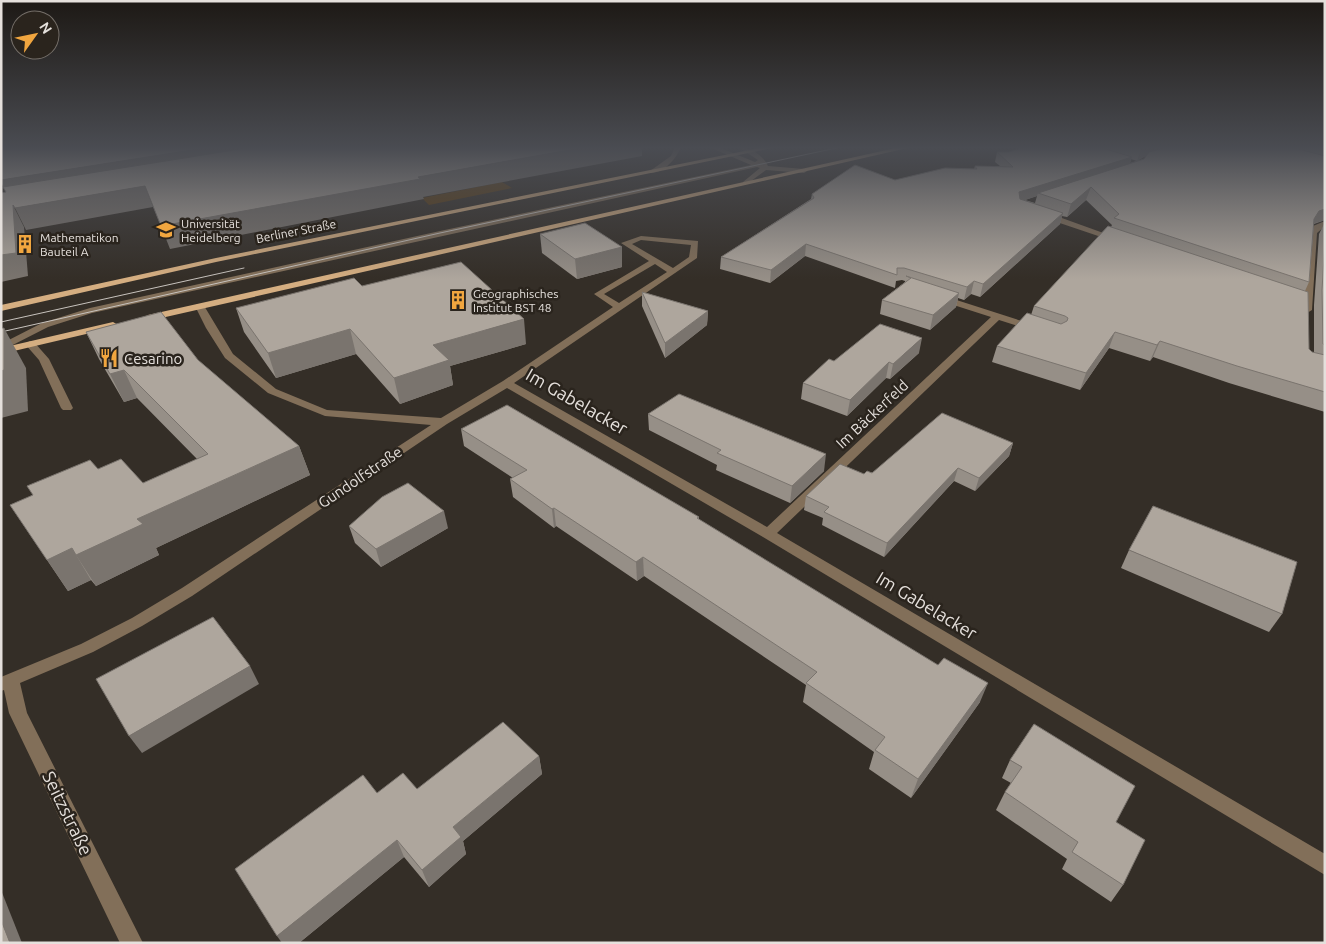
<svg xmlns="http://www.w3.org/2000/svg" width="1326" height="944" font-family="Ubuntu,sans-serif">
	<rect width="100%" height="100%" fill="#342e27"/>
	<path fill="#5b3c11" d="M502 182 512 188 429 205 422 198Z"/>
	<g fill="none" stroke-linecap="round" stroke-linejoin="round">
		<g fill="#826f59" fill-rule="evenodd">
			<path d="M675 147H681C677 158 663 174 650 173V171L671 156Z"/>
			<path d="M709 147H718L755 162 758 160 738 147C750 147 763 155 768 166L804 169 807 171 804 173 766 170 747 184H743V182L760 168 757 167 92 313 48 327 1 351V344L42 323 90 308 440 231 751 165Z"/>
			<path d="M1042 213H1048L1120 239 1113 241 1042 217Z"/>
			<path d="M1325 221V226L1317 233 1312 310 1307 313 1302 310 1309 233 1313 226Z"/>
			<path d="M641 236 698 241 697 258 514 383 767 527 991 317 938 300V296H944L1037 326 1039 328 1034 331 999 320 777 533 1325 854V875L763 537 507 388 447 424 192 596 142 626 93 652 20 683 27 713 143 943H120L9 713 4 690 1 691V677L81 644 132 618 182 588 431 425 325 416 268 393 225 358 206 328 195 306 197 304H203L233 354 276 389 327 410 441 418 503 381 613 307 594 294 649 261 621 243ZM641 240 691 245 689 257 673 268 632 244ZM655 264 667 272 619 303 604 294Z"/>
			<path d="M30 341 34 342 49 359 73 408 71 410H63L61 408 39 360 25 344Z"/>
		</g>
		<g fill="#d5ae81" fill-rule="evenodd">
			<path d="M764 147H777L216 262 1 311V305L216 258Z"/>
			<path d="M900 147H912L148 321 143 318 148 315Z"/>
			<path d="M113 322 118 325 116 327 1 354V348Z"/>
		</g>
		<g stroke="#c8c3be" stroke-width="1">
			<path d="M1 322 244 268"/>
			<path d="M1 332 440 233 841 147"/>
		</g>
	</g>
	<g fill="#968f87" fill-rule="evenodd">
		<path d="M1025 147H1325V220L1314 224 1309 282 1305 291 1309 349 1312 352H1314V305L1319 234 1325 222V412L1229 383 1153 357 1150 361 1109 348 1080 390 992 362 997 346 1031 315 1034 306 1111 227 1112 225 1086 200 1067 217 1062 216 1060 224 980 297 971 294 964 300 958 298 956 307 930 330 880 314 882 300 905 282V281L902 280 896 281 895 288 805 256 770 283 720 269 721 257 811 199 812 194 895 180 974 169 975 166H1000L995 162 997 152H1009ZM1147 155 1144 159 1130 163 1131 159 1137 161ZM1037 196 1035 203 1025 200Z"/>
		<path d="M540 234 622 247V267L577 279 542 253Z"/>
		<path d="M362 286 526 344 450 366 453 385 400 404 356 354 276 378 244 332 236 308Z"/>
		<path d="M642 292 708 311 707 325 665 358 642 306Z"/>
		<path d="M86 332 198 360 299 446 310 475 156 548 159 555 96 586 91 580 68 591 10 505 98 469 143 483 197 459 137 398 124 402 99 359Z"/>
		<path d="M919 353 890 379 886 378 847 416 801 399 803 383 834 361Z"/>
		<path d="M648 414 824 471 790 503 716 470 717 465 649 430Z"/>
		<path d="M461 429 699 517V520L980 702 911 798 869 769 874 752 803 702 806 685 644 576 637 581 556 526 554 528 513 497 510 479 513 478 464 446Z"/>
		<path d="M1013 443 1009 456 975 491 954 481 884 557 822 525 823 518 804 510 806 496 864 474Z"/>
		<path d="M349 526 448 528 381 567 355 543Z"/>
		<path d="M1129 550 1282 614 1269 632 1121 568Z"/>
		<path d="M539 756 542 774 463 841 466 854 429 887 404 857 299 943H282L377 793 417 789Z"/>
		<path d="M1010 760 1116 822 1123 885 1111 902 1062 869 1067 859 996 810 1005 792 1011 783 1002 778Z"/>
	</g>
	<g fill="#7a746e">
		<path d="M211 147H335L10 201 1 182V180Z"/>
		<path d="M586 147H642V156L423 197 424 199 170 249 161 226 418 177Z"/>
		<path d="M1144 147H1184L1149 154 1137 161 1141 149Z"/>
		<path d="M1132 157 1129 167 1038 193 1037 196 1016 203 1019 192Z"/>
		<path d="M145 186 153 207 26 230 15 208Z"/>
		<path d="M1091 187 1086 200 1067 217 1071 204Z"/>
		<path d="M13 205 24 227 28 276 1 282V255Z"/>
		<path d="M1325 209V220L1312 224 1314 219 1319 211Z"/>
		<path d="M1063 213 1060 224 980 297 983 284Z"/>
		<path d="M806 244 805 256 770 283 771 270Z"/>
		<path d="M622 247V267L577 279 575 259Z"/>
		<path d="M974 281 971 294 964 300 967 287Z"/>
		<path d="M959 293 956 307 930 330 933 315Z"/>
		<path d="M708 311 707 325 665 358V343Z"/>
		<path d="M524 319 526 344 450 366 453 385 400 404 394 378 433 345Z"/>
		<path d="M4 328 26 368 28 411 1 418V371Z"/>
		<path d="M350 329 356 354 276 378 268 353Z"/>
		<path d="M1115 332 1109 348 1080 390 1086 373Z"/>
		<path d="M922 338 919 353 890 379 893 364Z"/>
		<path d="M1160 341 1153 357 1150 361 1157 345Z"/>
		<path d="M889 362 886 378 847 416 850 400Z"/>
		<path d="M124 370 137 398 124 402 110 374Z"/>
		<path d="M1013 443 1009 456 975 491 979 478Z"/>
		<path d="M299 446 310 475 156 548 159 555 96 586 76 555 137 519Z"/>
		<path d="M826 454 824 471 790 503 792 486Z"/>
		<path d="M958 468 954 481 884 557 887 543Z"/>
		<path d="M554 508 556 526 554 528 552 509Z"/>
		<path d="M444 511 448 528 381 567 376 549Z"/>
		<path d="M72 548 91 580 68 591 47 560Z"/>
		<path d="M643 557 644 576 637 581 636 562Z"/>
		<path d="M250 666 259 684 142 753 129 736Z"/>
		<path d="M988 683 980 702 911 798 918 779Z"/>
		<path d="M539 756 542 774 463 841 466 854 429 887 422 870 453 827Z"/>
		<path d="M397 840 404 857 299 943H282L277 936Z"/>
		<path d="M1 890 22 943H10L1 920Z"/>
	</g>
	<g fill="#aea69d" stroke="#7a746e">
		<path d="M1 147H211L1 180Z"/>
		<path d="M253 147H586L418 177 420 179 161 226 145 186 15 208 13 205 16 253 1 255V193L6 192 3 187Z"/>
		<path d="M1025 147H1099L1132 157 1019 192 1020 199 1063 213 983 284 974 281 967 287 904 268H897V275L806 244 771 270 721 257 814 198 812 194 855 165 895 180 945 168 977 169 975 166 1013 167 997 152H1009Z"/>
		<path d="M1133 147H1144L1141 149Z"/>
		<path d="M1169 147H1291L1325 156V209L1319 211 1314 219 1309 282 1114 218 1119 214 1091 187 1071 204 1038 193 1144 159 1149 152Z"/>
		<path d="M585 223 622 247 575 259 540 234Z"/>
		<path d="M1108 226 1308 292 1309 349 1312 352 1325 355V392L1237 366 1160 341 1157 345 1115 332 1086 373 997 346 1027 313 1061 324 1067 321 1068 318 1065 316 1034 306Z"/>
		<path d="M1325 240V345L1323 344 1322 290Z"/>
		<path d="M461 262 524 319 433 345 449 360 394 378 350 329 268 353 236 308 354 278 362 286Z"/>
		<path d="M906 276 959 293 933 315 882 300 911 278Z"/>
		<path d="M642 292 708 311 665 343Z"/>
		<path d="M161 312 198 360 299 446 137 519 143 524 76 555 72 548 47 560 10 505 33 495 27 486 90 460 98 469 121 459 143 483 208 454 124 370 110 374 86 332Z"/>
		<path d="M880 324 922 338 893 364 889 362 850 400 803 383 829 359 834 361Z"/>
		<path d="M4 328V370L1 371V329Z"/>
		<path d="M679 394 826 454 792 486 717 453 721 450 648 414Z"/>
		<path d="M507 405 699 517 697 518 938 665 944 658 988 683 918 779 875 750 885 737 806 683 817 672 643 557 636 562 554 508 552 509 510 479 527 470 461 429Z"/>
		<path d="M942 413 1013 443 979 478 958 468 887 543 824 512 829 507 806 496 840 464 864 474 867 471 872 473Z"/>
		<path d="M408 483 444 511 376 549 349 526 382 497Z"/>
		<path d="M1153 506 1297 562 1282 614 1129 550Z"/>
		<path d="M213 617 250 666 129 736 96 679Z"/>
		<path d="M503 722 539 756 453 827 461 837 422 870 397 840 277 936 235 869 363 775 377 793 403 773 417 789Z"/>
		<path d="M1034 724 1135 786 1116 822 1145 840 1123 885 1072 852 1078 842 1005 792 1022 767 1010 760Z"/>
		<path d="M1 920 10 943H1Z"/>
	</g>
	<linearGradient id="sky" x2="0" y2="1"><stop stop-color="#1d1915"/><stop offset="0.53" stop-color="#4a4c52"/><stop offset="1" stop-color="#4a4c52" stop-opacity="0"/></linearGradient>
	<rect width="1326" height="279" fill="url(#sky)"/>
	<defs>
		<g id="university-bare" transform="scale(1.5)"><path d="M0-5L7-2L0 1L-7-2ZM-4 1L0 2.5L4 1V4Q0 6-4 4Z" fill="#f1a63f" stroke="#2a241d" stroke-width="2.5" paint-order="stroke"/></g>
		<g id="building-bare" transform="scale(1.5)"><path d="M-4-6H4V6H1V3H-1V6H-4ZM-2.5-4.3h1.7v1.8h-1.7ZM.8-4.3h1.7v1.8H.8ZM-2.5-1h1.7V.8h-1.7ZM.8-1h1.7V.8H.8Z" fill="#f1a63f" stroke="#2a241d" stroke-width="2.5" paint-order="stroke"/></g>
		<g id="restaurant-bare" transform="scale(1.5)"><path d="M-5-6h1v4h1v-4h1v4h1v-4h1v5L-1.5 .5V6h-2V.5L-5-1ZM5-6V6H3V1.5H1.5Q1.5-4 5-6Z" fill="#f1a63f" stroke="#2a241d" stroke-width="2.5" paint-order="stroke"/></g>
	</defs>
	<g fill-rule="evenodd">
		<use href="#university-bare" x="166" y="230"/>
		<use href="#building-bare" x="25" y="244"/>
		<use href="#building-bare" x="458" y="300"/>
		<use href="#restaurant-bare" x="109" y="358"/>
	</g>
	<g text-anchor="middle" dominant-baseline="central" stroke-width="5" stroke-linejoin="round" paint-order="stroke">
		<g font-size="12" fill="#e5e0dc" stroke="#2a241d" text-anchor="start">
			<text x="181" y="223">Universität<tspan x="181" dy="14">Heidelberg</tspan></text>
			<text x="40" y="237">Mathematikon<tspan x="40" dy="14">Bauteil A</tspan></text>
			<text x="473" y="293">Geographisches<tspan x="473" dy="14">Institut BST 48</tspan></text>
		</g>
		<g font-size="12" fill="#e5e0dc" stroke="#2a241d">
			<text transform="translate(296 231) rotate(-11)">Berliner Straße</text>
		</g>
		<g font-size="15" fill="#e5e0dc" stroke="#2a241d" text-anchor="start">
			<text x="124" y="358">Cesarino</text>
		</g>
		<g font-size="15" fill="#e5e0dc" stroke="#2a241d">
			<text transform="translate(872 414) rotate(-43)">Im Bäckerfeld</text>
			<text transform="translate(360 477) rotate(-34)">Gundolfstraße</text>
		</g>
		<g font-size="18" fill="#e5e0dc" stroke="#2a241d">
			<text transform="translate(577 401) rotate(30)">Im Gabelacker</text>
			<text transform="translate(927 605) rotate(31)">Im Gabelacker</text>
			<text transform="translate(68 813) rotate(64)">Seitzstraße</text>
		</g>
	</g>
	<rect width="1326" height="944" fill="none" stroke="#e5e0dc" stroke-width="5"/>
	<g transform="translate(35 35) rotate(57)"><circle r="24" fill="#2a241d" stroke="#756f69"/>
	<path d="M0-4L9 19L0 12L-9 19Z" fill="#f1a63f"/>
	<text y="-8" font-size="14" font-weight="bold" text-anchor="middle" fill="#e5e0dc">N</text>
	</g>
</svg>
